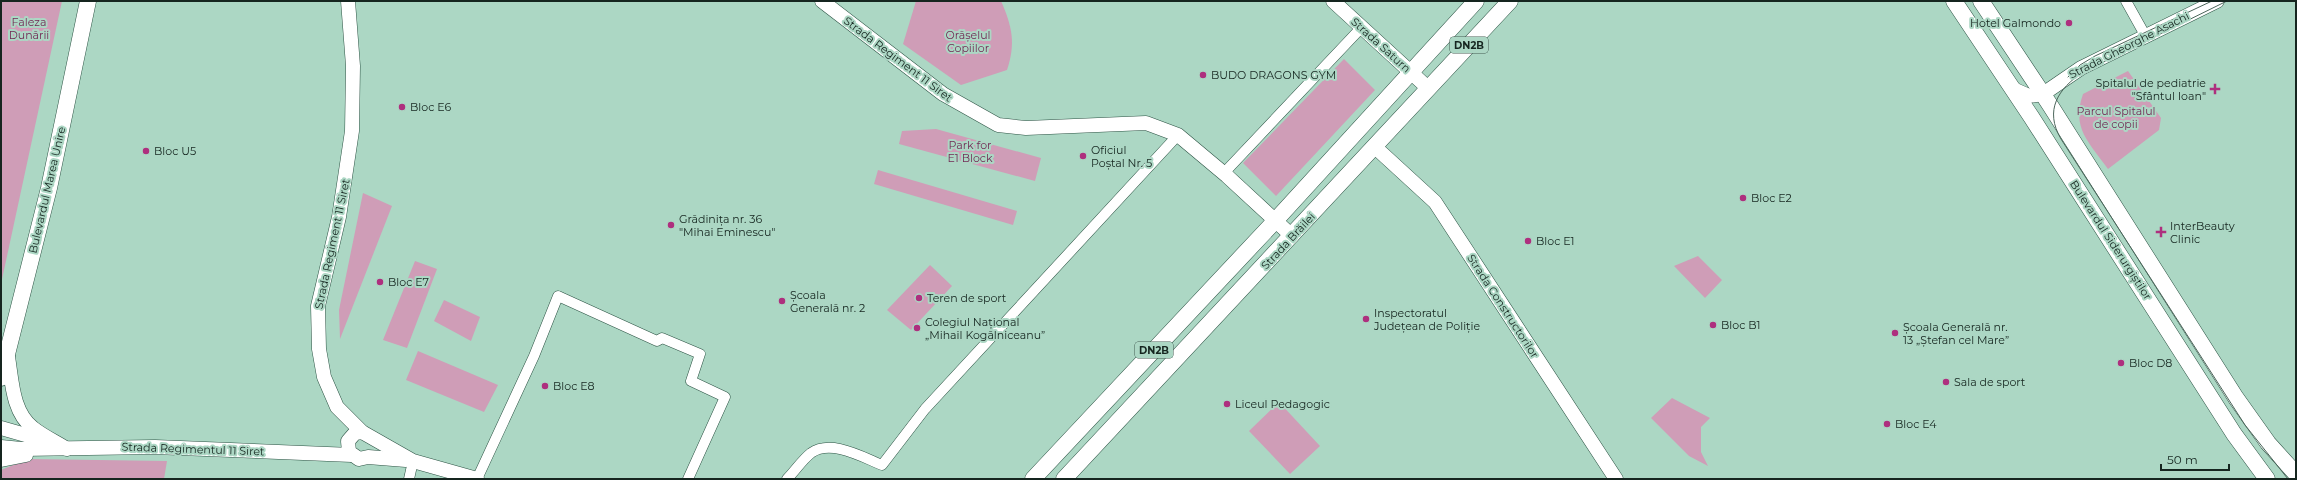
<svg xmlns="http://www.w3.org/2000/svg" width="2297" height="480" font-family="Montserrat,sans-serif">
	<rect width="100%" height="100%" fill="#acd7c4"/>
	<g fill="#cf9db7">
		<path d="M1 1H62L1 284Z"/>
		<path d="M916 1H1001C1012 26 1016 43 1007 70L961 85 903 44Z"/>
		<path d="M1344 59 1375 90 1276 196 1243 163Z"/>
		<path d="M2128 71 2161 118 2159 130 2108 169C2089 142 2071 128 2083 94Z"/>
		<path d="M936 129 1041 158 1035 181 899 144 902 131Z"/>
		<path d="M878 170 1017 211 1013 225 874 184Z"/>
		<path d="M363 193 392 206 340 339 339 310Z"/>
		<path d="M1698 256 1722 280 1705 298 1674 266Z"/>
		<path d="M415 261 437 269 407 348 383 340Z"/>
		<path d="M930 265 952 286 911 330 887 310Z"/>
		<path d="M444 300 480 317 471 341 434 321Z"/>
		<path d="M418 351 498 385 484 412 406 380Z"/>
		<path d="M1672 398 1710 418 1701 427V452L1708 466 1689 456 1651 418Z"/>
		<path d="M1279 402 1320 446 1290 474 1249 431Z"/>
		<path d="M28 459 167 461 164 479H1V470Z"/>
	</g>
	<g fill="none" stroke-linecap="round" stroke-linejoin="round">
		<g stroke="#2c5344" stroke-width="11">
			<g id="street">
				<path d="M2126 1 2145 35"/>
				<path d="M1224 173 1361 28"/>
				<path d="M409 479 413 461"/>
				<path d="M477 479 534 356 558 296 657 341 662 338 700 354 691 381 725 397 688 479"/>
				<path d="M787 479C795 471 802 460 811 453 831 439 862 457 882 465L925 409 1178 135"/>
			</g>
		</g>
		<g stroke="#2c5344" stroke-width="15">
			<g id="secondary">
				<path d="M348 1 353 66 352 131 339 217 318 306 319 349 324 377 337 407 362 432 413 461 477 479"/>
				<path d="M822 1 943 94 998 125 1026 128 1146 123 1178 135 1227 176 1292 236"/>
				<path d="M1333 1 1428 88"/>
				<path d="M2013 89 2029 96 2043 94 2081 68 2217 1"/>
				<path d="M1375 147 1435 202 1616 479"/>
				<path d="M8 357C12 380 12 412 33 428 43 436 56 442 67 449"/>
				<path d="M1 428 43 440"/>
				<path d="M362 432 355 433 348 441 349 452 359 459 368 457 406 460"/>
				<path d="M1 447 21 449 155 447 352 455"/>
				<path d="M1 460 26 455"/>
			</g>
		</g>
		<g stroke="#2c5344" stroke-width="17">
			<g id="primary">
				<path d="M1954 1 2032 118 2234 434 2267 479"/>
				<path d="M1981 1 2050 105 2236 398 2268 443 2296 474"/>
				<path d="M1 378 49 188 88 1"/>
				<path d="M1033 479 1275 221 1476 1"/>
				<path d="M1064 479 1510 1"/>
			</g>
		</g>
		<use href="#street" stroke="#fff" stroke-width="10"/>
		<use href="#secondary" stroke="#fff" stroke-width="14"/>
		<use href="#primary" stroke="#fff" stroke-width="16"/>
		<g stroke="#4b655a" stroke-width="1">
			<path d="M2227 1 2083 72C2058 89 2044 110 2061 139L2245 425 2288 479"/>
			<path d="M2068 77 2080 65 2095 56 2212 1"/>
		</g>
	</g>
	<g fill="#ae2f7e" stroke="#acd7c4" stroke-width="1.5">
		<circle cx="2069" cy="23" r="4"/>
		<circle cx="1203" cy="75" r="4"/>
		<path d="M2213 83h4v4h4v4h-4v4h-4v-4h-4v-4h4z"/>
		<circle cx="402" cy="107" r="4"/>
		<circle cx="146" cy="151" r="4"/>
		<circle cx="1083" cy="156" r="4"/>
		<circle cx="1743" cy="198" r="4"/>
		<circle cx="671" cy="225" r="4"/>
		<path d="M2159 226h4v4h4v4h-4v4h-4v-4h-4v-4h4z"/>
		<circle cx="1528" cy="241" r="4"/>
		<circle cx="380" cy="282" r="4"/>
		<circle cx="919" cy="298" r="4"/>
		<circle cx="782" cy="301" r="4"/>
		<circle cx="1366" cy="319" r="4"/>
		<circle cx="1713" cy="325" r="4"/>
		<circle cx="917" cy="328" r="4"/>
		<circle cx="1895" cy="333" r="4"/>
		<circle cx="2121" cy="363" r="4"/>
		<circle cx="1946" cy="382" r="4"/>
		<circle cx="545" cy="386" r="4"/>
		<circle cx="1227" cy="404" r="4"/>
		<circle cx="1887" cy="424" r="4"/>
	</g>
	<g text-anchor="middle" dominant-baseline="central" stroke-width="4" stroke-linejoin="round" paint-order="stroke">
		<g fill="#acd7c4" stroke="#425a50" stroke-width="1">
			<rect x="1450" y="37" width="38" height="16" rx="3"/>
			<rect x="1135" y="342" width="38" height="16" rx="3"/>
		</g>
		<g font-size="10" font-weight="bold" fill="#15251f">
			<text x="1469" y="45">DN2B</text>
			<text x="1154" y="350">DN2B</text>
		</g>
		<g font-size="11" fill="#722b55" stroke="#acd7c4">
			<text x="29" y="22">Faleza<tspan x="29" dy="13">Dunării</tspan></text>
			<text x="968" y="35">Orășelul<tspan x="968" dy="13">Copiilor</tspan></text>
			<text x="2116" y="111">Parcul Spitalul<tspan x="2116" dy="13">de copii</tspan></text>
			<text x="970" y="145">Park for<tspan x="970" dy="13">E1 Block</tspan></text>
		</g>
		<g font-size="11" fill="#15251f" stroke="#acd7c4" text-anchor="start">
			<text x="2061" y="23" text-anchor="end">Hotel Galmondo</text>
			<text x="1211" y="75">BUDO DRAGONS GYM</text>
			<text x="2206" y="83" text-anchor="end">Spitalul de pediatrie<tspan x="2206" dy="13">"Sfântul Ioan"</tspan></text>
			<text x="410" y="107">Bloc E6</text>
			<text x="1091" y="150">Oficiul<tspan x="1091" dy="13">Poștal Nr. 5</tspan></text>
			<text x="154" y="151">Bloc U5</text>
			<text x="1751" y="198">Bloc E2</text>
			<text x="679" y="219">Grădinița nr. 36<tspan x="679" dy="13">"Mihai Eminescu"</tspan></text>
			<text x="2170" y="226">InterBeauty<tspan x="2170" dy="13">Clinic</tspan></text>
			<text x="1536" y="241">Bloc E1</text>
			<text x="388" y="282">Bloc E7</text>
			<text x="790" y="295">Școala<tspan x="790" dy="13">Generală nr. 2</tspan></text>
			<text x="927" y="298">Teren de sport</text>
			<text x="1374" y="313">Inspectoratul<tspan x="1374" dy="13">Județean de Poliție</tspan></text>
			<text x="925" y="322">Colegiul Național<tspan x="925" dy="13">„Mihail Kogălniceanu”</tspan></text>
			<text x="1721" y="325">Bloc B1</text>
			<text x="1903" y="327">Școala Generală nr.<tspan x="1903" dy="13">13 „Ștefan cel Mare”</tspan></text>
			<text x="2129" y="363">Bloc D8</text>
			<text x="1954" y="382">Sala de sport</text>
			<text x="553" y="386">Bloc E8</text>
			<text x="1235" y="404">Liceul Pedagogic</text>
			<text x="1895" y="424">Bloc E4</text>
		</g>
		<g font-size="11" fill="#15251f" stroke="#acd7c4">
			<text transform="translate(1381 45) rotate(42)">Strada Saturn</text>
			<text transform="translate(2129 45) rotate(-27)">Strada Gheorghe Asachi</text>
			<text transform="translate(898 59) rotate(37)">Strada Regiment 11 Siret</text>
			<text transform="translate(47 190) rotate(-77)">Bulevardul Marea Unire</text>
			<text transform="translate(2111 240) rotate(57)">Bulevardul Siderurgiștilor</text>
			<text transform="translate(1288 241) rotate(-47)">Strada Brăilei</text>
			<text transform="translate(332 244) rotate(-78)">Strada Regiment 11 Siret</text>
			<text transform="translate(1503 306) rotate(57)">Strada Constructorilor</text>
			<text transform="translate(193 449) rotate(2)">Strada Regimentul 11 Siret</text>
		</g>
	</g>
	<rect width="2297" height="480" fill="none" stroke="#15251f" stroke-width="4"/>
	<path d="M2161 464v6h68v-6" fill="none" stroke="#15251f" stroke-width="2"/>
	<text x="2167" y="464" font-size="12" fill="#15251f" stroke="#acd7c4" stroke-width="3" paint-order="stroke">50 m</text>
</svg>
